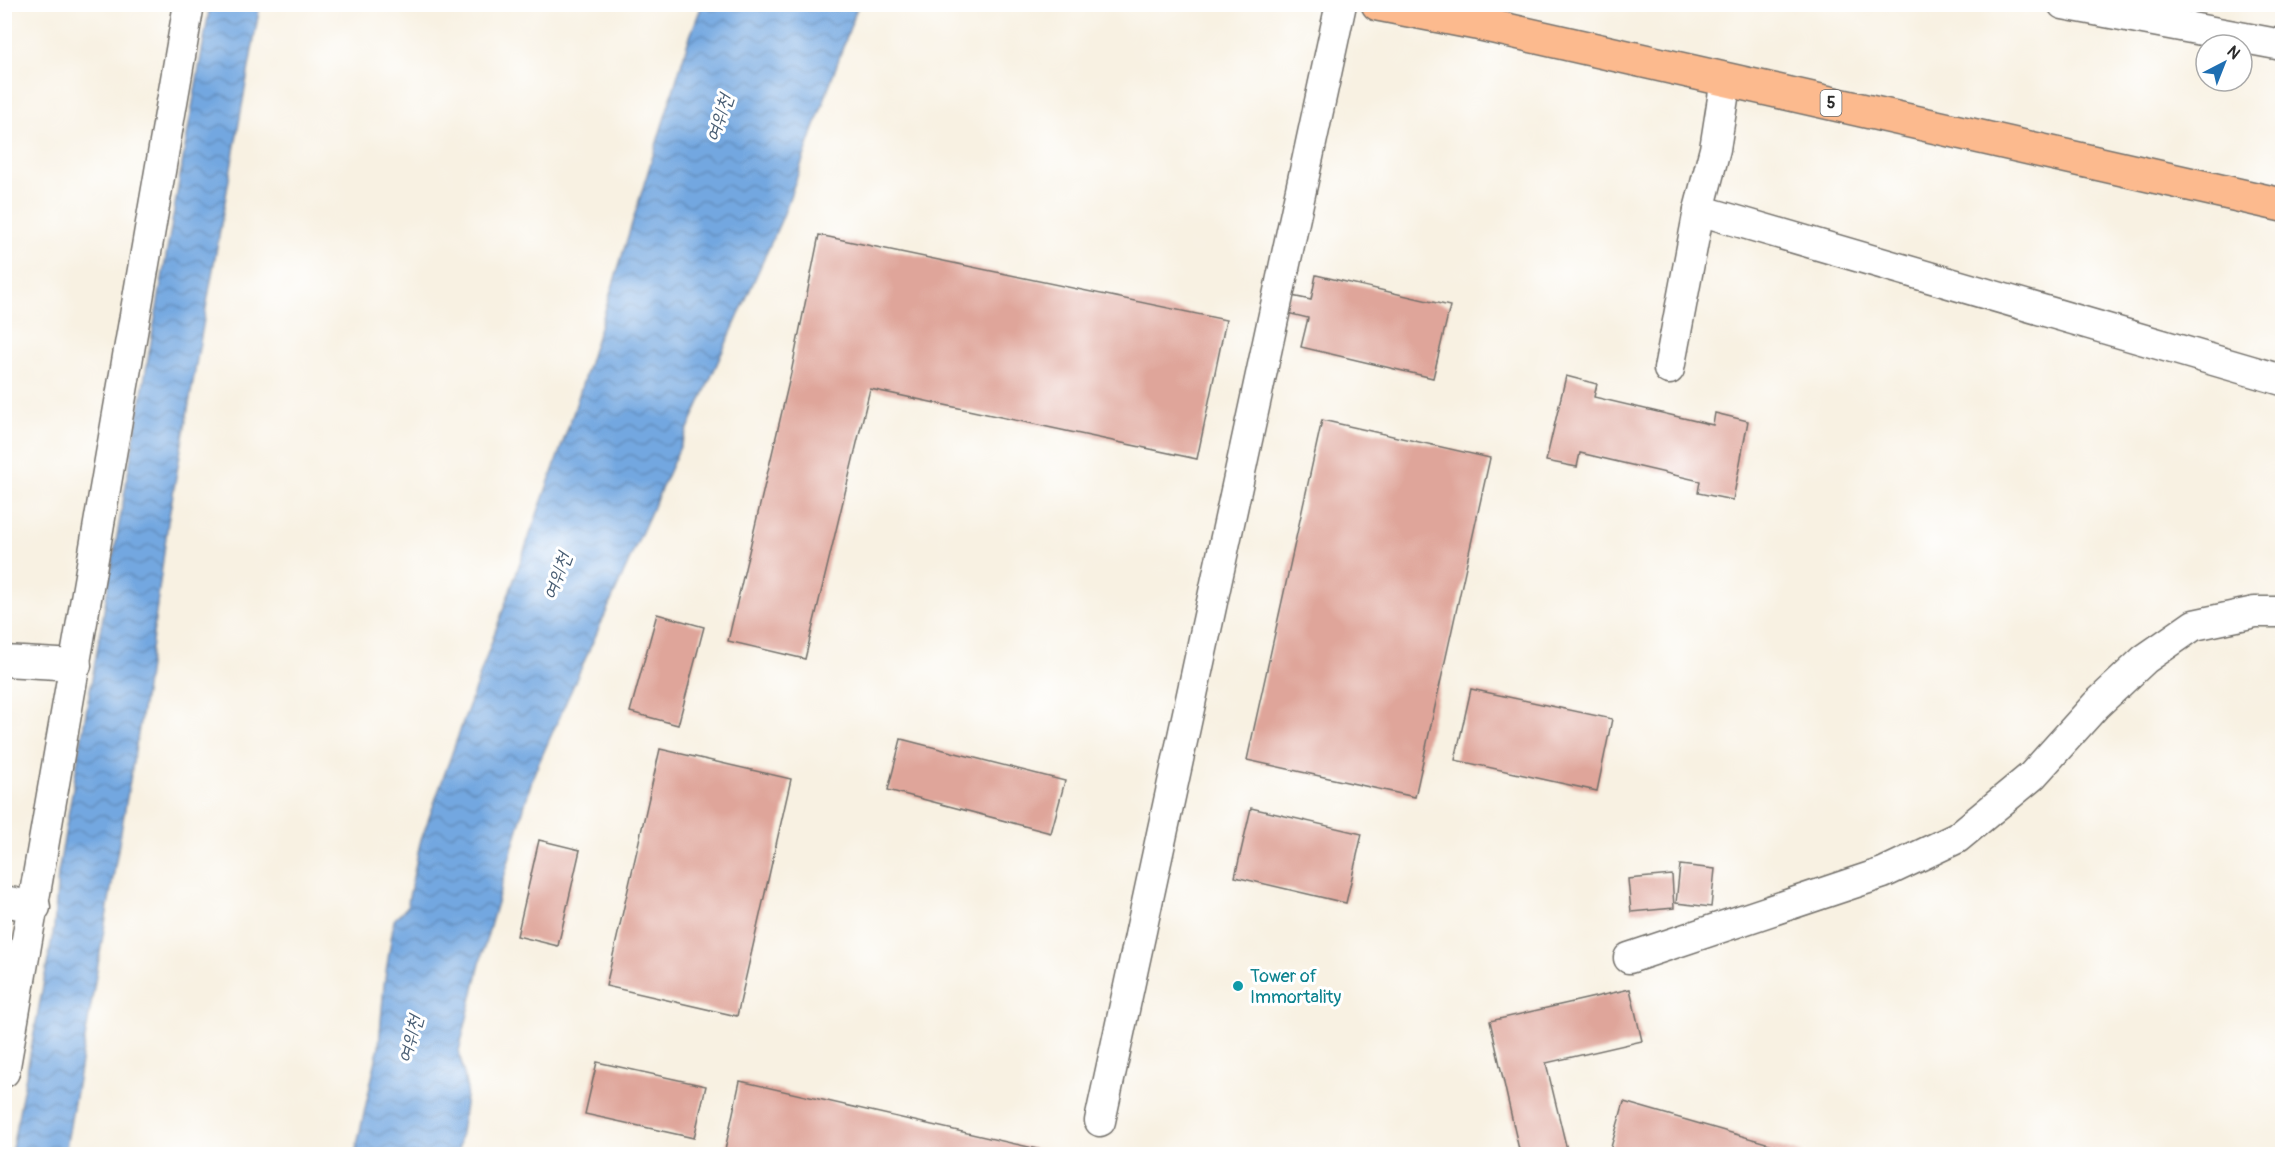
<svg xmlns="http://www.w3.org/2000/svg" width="2287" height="1159" font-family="Pangolin,'Poor Story',sans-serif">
	<defs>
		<pattern id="water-waves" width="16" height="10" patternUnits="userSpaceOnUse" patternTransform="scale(1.5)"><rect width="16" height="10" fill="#73a7e0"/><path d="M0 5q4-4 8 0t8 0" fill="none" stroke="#5f88b6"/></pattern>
	</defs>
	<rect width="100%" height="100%" fill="#fff"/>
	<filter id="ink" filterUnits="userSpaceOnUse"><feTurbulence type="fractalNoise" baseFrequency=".0167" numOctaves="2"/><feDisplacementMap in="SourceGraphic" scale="12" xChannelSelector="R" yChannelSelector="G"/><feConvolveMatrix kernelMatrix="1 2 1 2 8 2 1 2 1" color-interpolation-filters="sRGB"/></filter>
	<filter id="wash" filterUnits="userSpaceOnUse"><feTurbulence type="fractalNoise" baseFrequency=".008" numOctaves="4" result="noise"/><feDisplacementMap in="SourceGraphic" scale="24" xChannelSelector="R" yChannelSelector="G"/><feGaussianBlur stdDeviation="1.35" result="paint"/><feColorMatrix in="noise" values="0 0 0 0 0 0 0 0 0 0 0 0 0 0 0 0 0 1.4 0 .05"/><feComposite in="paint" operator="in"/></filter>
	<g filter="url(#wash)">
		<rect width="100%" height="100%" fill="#f8f1e2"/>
		<g fill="url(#water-waves)" stroke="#4f6986" stroke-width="1.5">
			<path d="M210 5H260L168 522 146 688 65 1154H11L54 928 58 873Z"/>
			<path d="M702 5H858L783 216 533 776 483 951 459 1051 467 1090 458 1154H355L379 1046 384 985 394 920 407 907 420 843 574 411 689 39Z"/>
		</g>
		<g id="blocks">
			<g fill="#dfa59a">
				<path d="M819 235 1226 320 1197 459 870 389 805 659 728 641 791 373Z"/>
				<path d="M1316 275 1450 306 1433 378 1301 347 1308 318 1283 312 1287 295 1311 300Z"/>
				<path d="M1566 376 1597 384 1594 397 1713 425 1715 413 1748 421 1733 500 1698 493 1700 481 1580 453 1577 467 1546 461Z"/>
				<path d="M1322 420 1490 458 1415 797 1247 760Z"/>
				<path d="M657 614 704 627 678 725 630 712Z"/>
				<path d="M1471 689 1612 719 1597 791 1455 760Z"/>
				<path d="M901 739 1065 781 1051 833 888 790Z"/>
				<path d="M660 749 791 779 737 1016 606 986Z"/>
				<path d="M1251 808 1362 834 1346 903 1235 877Z"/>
				<path d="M539 840 580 850 558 946 517 936Z"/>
				<path d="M1680 865 1715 869 1711 907 1676 903Z"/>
				<path d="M1672 875 1674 908 1631 912 1628 879Z"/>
				<path d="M1630 989 1642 1041 1546 1063 1568 1154H1520L1490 1021Z"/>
				<path d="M597 1062 706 1086 694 1138 585 1114Z"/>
				<path d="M740 1081 1059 1154H724Z"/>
				<path d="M1624 1102 1804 1154H1609Z"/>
			</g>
		</g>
	</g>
	<g filter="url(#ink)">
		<use href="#blocks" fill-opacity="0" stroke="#73706b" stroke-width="1.5"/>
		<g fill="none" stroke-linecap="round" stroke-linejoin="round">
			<g stroke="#73706b" stroke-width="33">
				<g id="minor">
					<path d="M2063 4 2282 45"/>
					<path d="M1699 210 2282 380"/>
					<path d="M1669 369 1699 210 1715 149 1726 79"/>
					<path d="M4 661 76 665"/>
					<path d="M4 901 35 907"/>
					<path d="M1629 958 1883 873 1957 838 2032 776 2096 705 2145 659 2194 625 2255 612H2282"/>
					<path d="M4 1072 189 4"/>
					<path d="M1100 1121 1341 4"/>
				</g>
			</g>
			<g stroke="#73706b" stroke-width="36">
				<path id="trunk" d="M1378 4 1476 23 2282 205"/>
			</g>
			<use href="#minor" stroke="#fff" stroke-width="30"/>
			<use href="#trunk" stroke="#fcba8e" stroke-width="33"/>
		</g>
	</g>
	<circle fill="#0f9aa8" stroke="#fff" stroke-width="2" cx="1238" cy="986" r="6"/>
	<g text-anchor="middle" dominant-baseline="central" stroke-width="6" stroke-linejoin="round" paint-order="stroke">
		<rect fill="#fff" stroke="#6b6b6b" stroke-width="1.5" x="1820.5" y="90" width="21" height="26" rx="4.5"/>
		<g font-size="16" font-weight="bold" fill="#2b2b2b">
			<text x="1831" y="103">5</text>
		</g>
		<g font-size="18" fill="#0d838f" stroke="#fff" text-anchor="start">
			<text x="1250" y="976">Tower of<tspan x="1250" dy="21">Immortality</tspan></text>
		</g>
		<g font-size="20" font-style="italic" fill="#485d73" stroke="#fff">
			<text transform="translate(719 118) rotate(-72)">여위천</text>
			<text transform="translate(557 576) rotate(-70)">여위천</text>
			<text transform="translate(410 1039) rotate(-75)">여위천</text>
		</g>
	</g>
	<rect width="2287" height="1159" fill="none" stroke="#fff" stroke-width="24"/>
	<g transform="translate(2224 63) rotate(42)"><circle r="28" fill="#ffffff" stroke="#aaaaaa" stroke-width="1.5"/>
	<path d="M0-4.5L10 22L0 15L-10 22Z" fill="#1f6fb2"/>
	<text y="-9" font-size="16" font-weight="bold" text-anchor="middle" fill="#2b2b2b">N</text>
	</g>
</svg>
